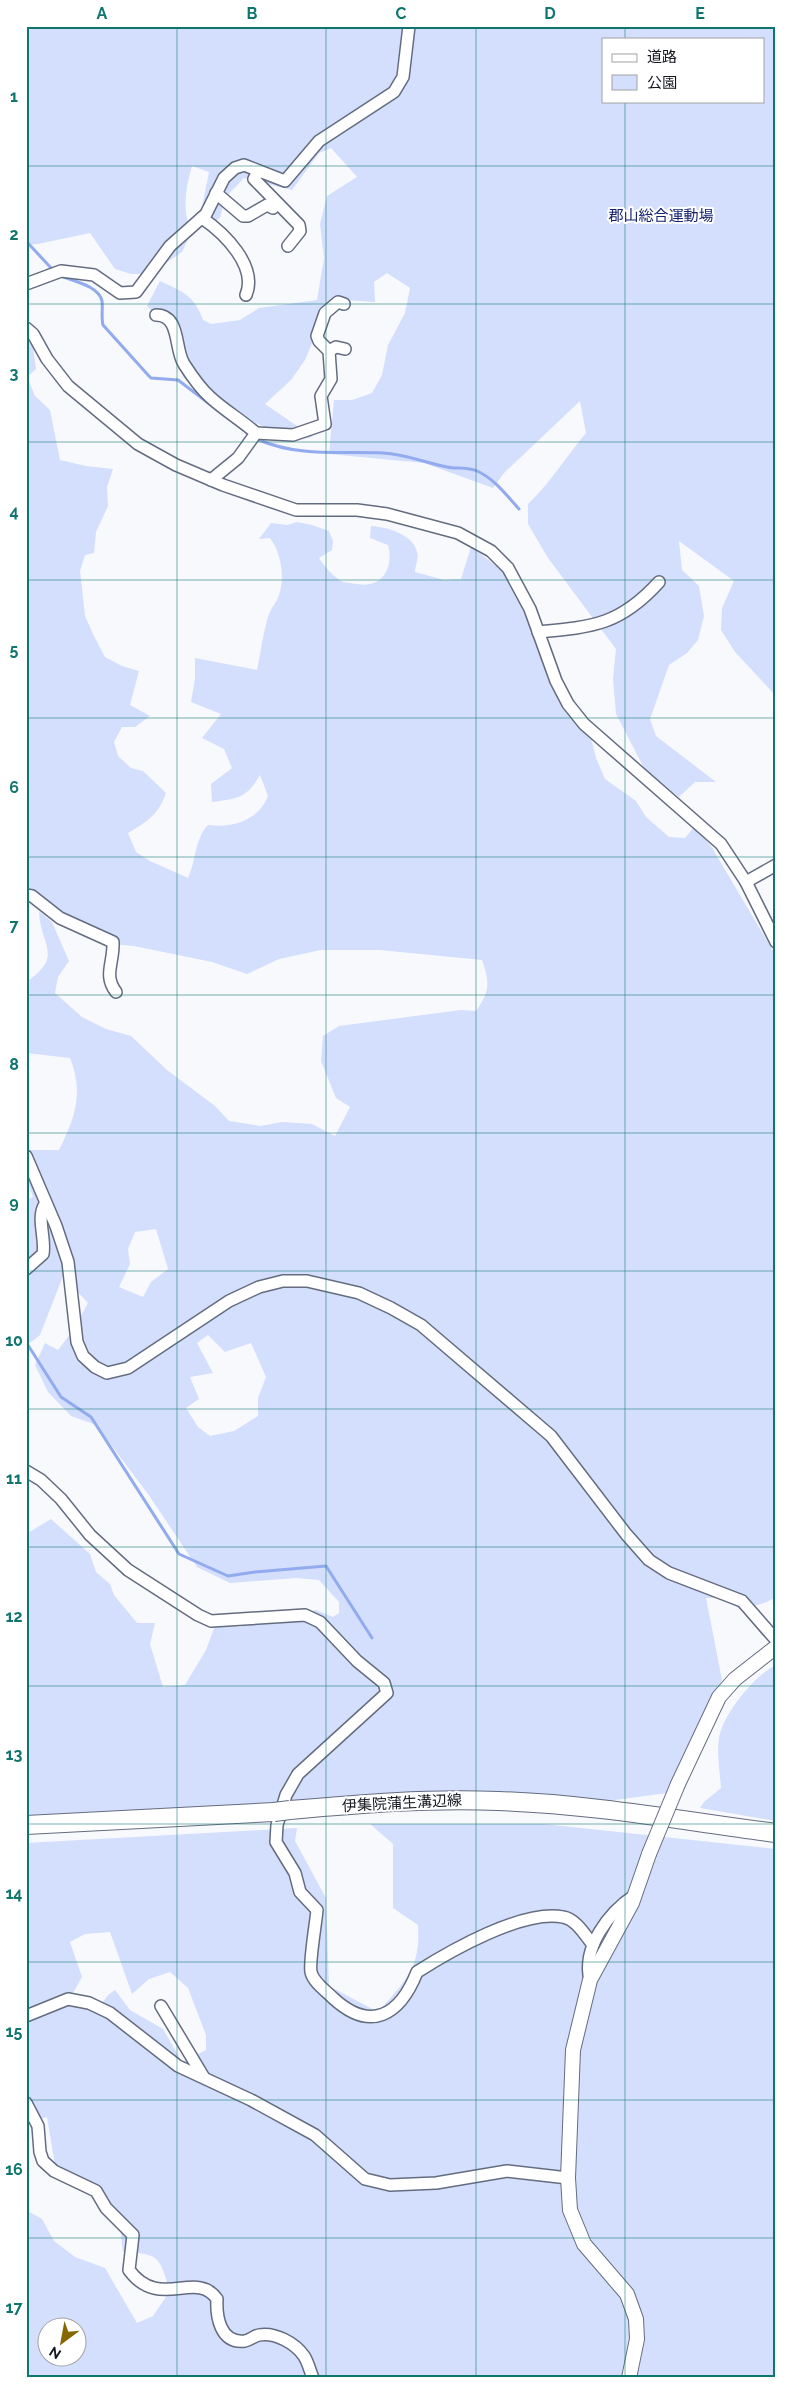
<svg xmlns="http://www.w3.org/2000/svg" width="802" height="2404" font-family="Raleway,'Noto Sans JP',sans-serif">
	<rect width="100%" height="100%" fill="#f7f9fd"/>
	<g fill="#d4dffd" fill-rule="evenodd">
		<path d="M26 26H776V696L735 652 721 630 722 608 734 581 679 541 682 570 699 586 704 616 698 640 687 653 669 665 650 719 656 736 716 782H695L679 797 644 768 616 714 613 679 616 649 548 558 528 524V504C550 483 566 457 586 433L580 401 504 473 493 488 424 463 329 454 334 400H352L372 393 382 375 388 345 405 313 410 288 387 273 374 282 375 302 331 299 305 360 291 380 265 404 313 437 294 440 242 417 205 397 183 377 174 349 172 332 147 306 160 281C183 292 194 295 203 320L211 324 240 320 259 308 317 300 324 258 320 224 327 196 357 177 331 148 319 153 292 190 244 178 225 198 220 218 204 228 200 217 209 172 192 166C186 186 181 213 192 231L182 252 150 274H131L115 269 90 233 38 244 26 245ZM603 39H763V101H603Z"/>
		<path d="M26 339 33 347 36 369 27 377 35 396 50 410 60 460 86 466 113 469 107 487 108 506 96 532 94 553 85 555 80 571 85 616 94 636 105 657 122 666 139 671 130 705 150 716 135 727H122L114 742 118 756 131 768 143 771 166 793C159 814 147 822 128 833L136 852 150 861 188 878C196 861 195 838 208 825 233 828 258 821 268 796L260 775C246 799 238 798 212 802L211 784 232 768 224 749 202 738 221 714 191 702 195 679V658L257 670C261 651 263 632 269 614 271 609 274 605 277 600 286 581 282 554 270 538L259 539 271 523 287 525 297 522 312 525 329 531 333 541 332 550 319 558C325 567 332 575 341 581 346 583 352 583 357 584 383 589 394 567 388 545L370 538 371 526C387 527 413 534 417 552 419 558 415 567 415 572L444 580 461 579 471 547 503 571 530 625 550 685 566 709 591 738 596 758 605 779 636 801 646 817 669 837 685 838 694 827 711 846 776 956V1597L767 1602 741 1610 722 1598H706L722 1680 708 1704 667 1793 608 1801 525 1795H387L296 1800 189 1810 26 1815V1534L51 1519 90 1554 96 1572 110 1584 114 1595 137 1623H155L150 1644 163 1687 185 1685 206 1650 216 1623 239 1627 316 1610 333 1617 339 1613V1602L319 1580 296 1578 230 1583 197 1567 148 1494 96 1425 71 1416 48 1392 35 1365 45 1343 58 1350 74 1329 88 1303 63 1276 40 1335 26 1346V1200L33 1197 26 1177V1150H59C75 1117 84 1094 70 1058L26 1053V982C65 956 40 945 39 911L52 922 69 961 58 977 55 993 82 1017 106 1029 131 1036 167 1070 215 1106 229 1121 261 1126 282 1122 312 1124 335 1136 350 1107 336 1098 321 1061 323 1036 339 1026 461 1010 476 1011C490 991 490 983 482 960L380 950H321L279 959 247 974 212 962 134 946 109 944 26 893ZM156 1229 168 1269 151 1282 143 1297 119 1287 130 1264 128 1249 135 1232ZM208 1335 225 1352 251 1343 266 1377 258 1398V1416L234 1431 210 1436 198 1427 186 1408 199 1399 190 1377 213 1373 197 1343Z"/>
		<path d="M776 1665V1821L700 1808 704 1802 721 1788C720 1771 715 1747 721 1730 729 1708 755 1675 776 1665Z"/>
		<path d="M370 1824H544L776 1849V2378H26V2210L42 2219 54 2241 75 2257 105 2268 137 2323 153 2316 170 2291C159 2257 161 2254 123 2252 121 2237 121 2215 110 2203 99 2190 72 2179 56 2171L47 2117 26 2123V1843L297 1828 295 1841 326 1898 329 1986 378 2012C405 1981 421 1969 418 1925L393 1908V1844ZM110 1932 132 1994 149 1979 170 1972 188 1988 206 2035V2050L182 2062 163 2029 130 2010 115 1990 108 1995 103 2002 73 1993 82 1977 70 1942 85 1934ZM48 2326H78V2356H48Z"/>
	</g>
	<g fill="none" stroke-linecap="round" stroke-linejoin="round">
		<g stroke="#92aaee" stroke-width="3">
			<path d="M26 241 52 269"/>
			<path d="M61 276C73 281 99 286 102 301 103 309 101 317 103 325L148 375 151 378 178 380 249 434"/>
			<path d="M259 440C299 457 340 451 383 453 406 454 425 463 447 467 456 469 468 467 477 471 495 479 507 496 519 509"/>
			<path d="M26 1342 61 1397 91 1417 179 1554 228 1576 255 1572 326 1566 372 1638"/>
		</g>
		<g stroke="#646c80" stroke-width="14">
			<g id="minor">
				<path d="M258 171 254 179 299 225 300 231 288 246"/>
				<path d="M216 193 243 216H248L267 205 273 208"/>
				<path d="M202 218C224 233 258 266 246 295"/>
				<path d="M26 284 61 271 94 275 120 293 136 292 170 246 206 214 224 178 235 168 244 165 285 181 319 141 394 92 403 77 409 26"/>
				<path d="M156 315C181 315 174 349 184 364 191 375 201 389 210 397 224 410 241 420 256 433"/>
				<path d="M26 328 33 334 47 359 68 386 138 444 176 465 223 485 296 510H357L387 514 458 533 491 551 508 568 530 609 556 681 568 704 584 724 721 844 746 882 776 942"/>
				<path d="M329 351 336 347 345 349"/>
				<path d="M211 480 238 458 256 433 293 435 325 424 321 396 331 379 329 351 319 341 317 336 325 313 338 302 344 304"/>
				<path d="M538 632C593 627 620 625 659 582"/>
				<path d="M746 882 776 865"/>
				<path d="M26 895 32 896 60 918 113 942C114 963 103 975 116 992"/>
				<path d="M26 1156 56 1226 68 1262 77 1342 83 1356 95 1367 107 1373 128 1368 229 1301 259 1287 283 1281H307L359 1293 391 1308 421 1325 551 1436 626 1534 649 1560 669 1573 742 1601 776 1640"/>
				<path d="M26 1269 43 1254C46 1238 36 1218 45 1204"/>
				<path d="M26 1471 41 1480 61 1499 90 1535 128 1570 198 1615 211 1621 305 1615 320 1622 357 1661 384 1683 387 1693 298 1774 286 1795 277 1825 276 1842 295 1873 300 1892 317 1910C316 1922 309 1962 311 1972 313 1982 326 1991 333 1998 371 2033 400 2015 417 1972 450 1951 523 1909 563 1917 576 1919 585 1935 593 1945"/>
				<path d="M590 1980C582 1947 609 1912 635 1895"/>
				<path d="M161 2006 203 2076"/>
				<path d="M26 2016 68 1999 89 2003 110 2013 178 2066 251 2100 315 2135 365 2179 390 2185 436 2183 507 2171 568 2178"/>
				<path d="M26 2103 38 2126 40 2152 43 2161 54 2171 96 2191 106 2208 133 2235 129 2270C159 2311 196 2269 217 2299 216 2316 220 2344 245 2341 250 2340 254 2336 259 2335 275 2332 295 2343 304 2356 308 2362 310 2371 313 2378"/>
			</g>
		</g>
		<g stroke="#646c80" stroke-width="16">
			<g id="tertiary">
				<path d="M678 1784 719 1697 735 1679 776 1647"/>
				<path d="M629 2378 637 2339 636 2319 627 2294 584 2244 570 2210 568 2178 573 2050 590 1980 632 1903 649 1854"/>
			</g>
		</g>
		<g stroke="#646c80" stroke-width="20">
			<g id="primary">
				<path d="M290 1810C359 1804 428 1798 498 1801 591 1804 684 1821 776 1833"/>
				<path d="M26 1825 274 1812"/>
			</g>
		</g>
		<use href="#minor" stroke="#fff" stroke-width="11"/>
		<use href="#tertiary" stroke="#fff" stroke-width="14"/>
		<use href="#primary" stroke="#fff" stroke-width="18"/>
		<g stroke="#646c80" stroke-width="16" stroke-linecap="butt">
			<path id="tertiary-bridge" d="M649 1854 678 1784"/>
		</g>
		<g stroke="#646c80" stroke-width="20" stroke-linecap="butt">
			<path id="primary-bridge" d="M274 1812 290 1810"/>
		</g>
		<use href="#tertiary-bridge" stroke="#fff" stroke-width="14"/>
		<use href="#primary-bridge" stroke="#fff" stroke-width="18"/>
	</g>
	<path fill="none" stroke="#0f766e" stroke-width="1" stroke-opacity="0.55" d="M177 26V2378M326 26V2378M476 26V2378M625 26V39M625 101V2378M26 166H776M26 304H776M26 442H776M26 580H776M26 718H776M26 857H776M26 995H776M26 1133H776M26 1271H776M26 1409H776M26 1547H776M26 1686H776M26 1824H776M26 1962H776M26 2100H776M26 2238H776"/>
	<g text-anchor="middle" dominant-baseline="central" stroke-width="4" stroke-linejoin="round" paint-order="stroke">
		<g font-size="15" fill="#15226f" stroke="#fff">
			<text x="661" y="216">郡山総合運動場</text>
		</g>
		<g font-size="15" fill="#14171f" stroke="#fff">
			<text transform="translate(402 1803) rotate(-3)">伊集院蒲生溝辺線</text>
		</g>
	</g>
	<rect width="802" height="2404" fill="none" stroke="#ffffff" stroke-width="55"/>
	<rect x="602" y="38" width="162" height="65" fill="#ffffff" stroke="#a1a2a5"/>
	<rect x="612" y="54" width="25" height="8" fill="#ffffff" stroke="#a1a2a5"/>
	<text x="647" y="62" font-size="15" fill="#14171f">道路</text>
	<rect x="612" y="75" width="25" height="15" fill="#d4dffd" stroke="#a1a2a5"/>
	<text x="647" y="88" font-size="15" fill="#14171f">公園</text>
	<g transform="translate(62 2342) rotate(212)"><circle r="24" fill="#ffffff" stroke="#a1a2a5"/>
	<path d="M0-4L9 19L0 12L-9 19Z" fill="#876702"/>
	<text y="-8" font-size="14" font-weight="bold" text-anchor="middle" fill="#14171f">N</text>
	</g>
	<rect x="28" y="28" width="746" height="2348" fill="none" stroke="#0f766e" stroke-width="2"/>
	<g font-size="16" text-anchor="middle" font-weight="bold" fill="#0f766e">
		<text x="102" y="19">A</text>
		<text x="252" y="19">B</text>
		<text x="401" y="19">C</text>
		<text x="550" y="19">D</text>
		<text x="700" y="19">E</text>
		<text x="14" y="102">1</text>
		<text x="14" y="240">2</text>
		<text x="14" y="379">3</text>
		<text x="14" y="517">4</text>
		<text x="14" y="655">5</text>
		<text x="14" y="793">6</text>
		<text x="14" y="931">7</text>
		<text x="14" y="1070">8</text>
		<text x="14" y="1208">9</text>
		<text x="14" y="1346">10</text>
		<text x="14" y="1484">11</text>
		<text x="14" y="1622">12</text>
		<text x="14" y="1760">13</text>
		<text x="14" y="1899">14</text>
		<text x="14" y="2037">15</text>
		<text x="14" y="2175">16</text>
		<text x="14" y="2313">17</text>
	</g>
</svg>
